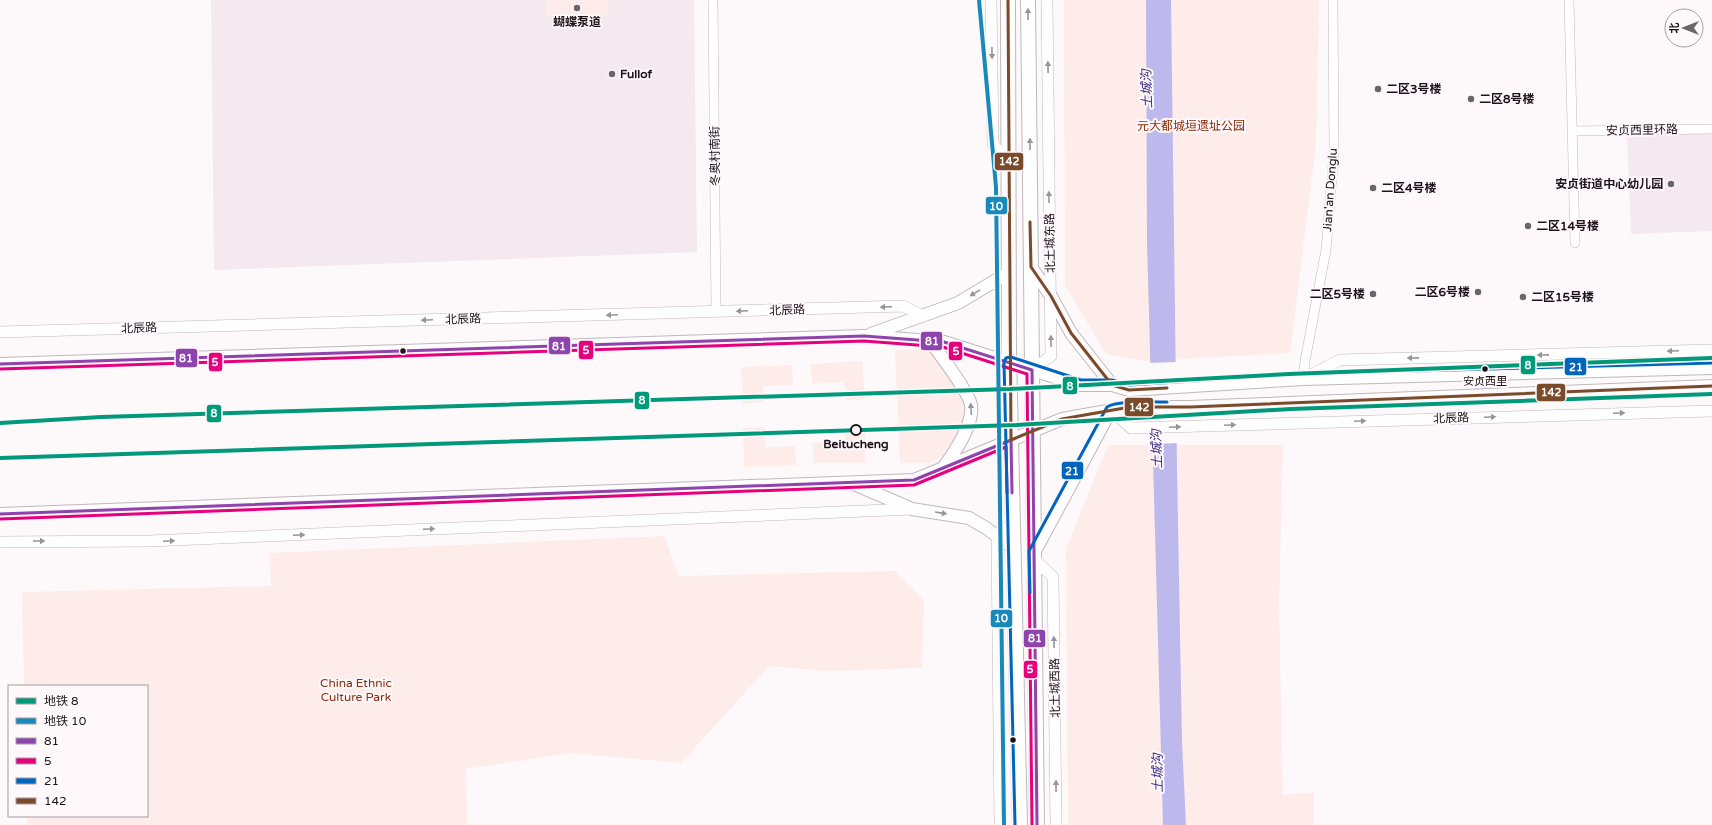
<svg xmlns="http://www.w3.org/2000/svg" width="1712" height="825" font-family="'Varela Round','Noto Sans SC',sans-serif">
	<rect width="100%" height="100%" fill="#fdf9fb"/>
	<g fill="#f3e9ef">
		<path d="M211 0H694L697 252 214 270Z"/>
		<path d="M1712 133V231L1631 234 1627 136Z"/>
	</g>
	<g fill="#fdece9">
		<path d="M545 0H608V16H546Z"/>
		<path d="M1064 0H1319L1316 144 1290 353 1145 361 1106 354 1065 285Z"/>
		<path d="M921 349 933 352 966 390 968 414 958 433 942 456 929 463H900L895 350Z"/>
		<path d="M862 361 865 399 846 400 844 382 812 384 811 364Z"/>
		<path d="M792 365 793 385 763 386V402L743 404 741 367Z"/>
		<path d="M764 427 765 447 795 446 796 465 744 467 743 428Z"/>
		<path d="M865 427V463H813V443H845V428Z"/>
		<path d="M1108 445H1283L1279 606 1283 795 1314 792V825H1068L1066 549Z"/>
		<path d="M664 536 679 576 895 571 924 601 922 668 826 671 769 666 681 763 571 753 466 769 467 825H27V816H147V686H24L22 592 271 586 269 553Z"/>
	</g>
	<path fill="#bdb9ec" d="M1146 0H1171L1177 469 1182 742 1186 825H1163L1147 241Z"/>
	<path fill="#fdf9fb" d="M1177 362 1179 443 1150 444 1148 363Z"/>
	<g fill="none" stroke-linecap="round" stroke-linejoin="round">
		<g stroke="#bfb8bc" stroke-width="10">
			<g id="minor">
				<path d="M713 0 716 312"/>
				<path d="M1569 0 1575 243"/>
				<path d="M1572 131 1712 129"/>
				<path d="M1303 379 1305 361 1326 250 1334 152 1333 0"/>
			</g>
		</g>
		<g stroke="#bfb8bc" stroke-width="12">
			<g id="tertiary">
				<path d="M991 0 993 144 1008 162"/>
				<path d="M0 332 903 306 923 316"/>
				<path d="M1032 370 1051 356 1047 0"/>
				<path d="M1303 379 1340 360 1712 350"/>
				<path d="M1111 410 1131 428 1712 411"/>
				<path d="M0 542 149 541 912 509"/>
				<path d="M1034 559 1053 577 1056 825"/>
				<path d="M1000 825 997 536 1013 523"/>
			</g>
		</g>
		<g stroke="#bfb8bc" stroke-width="14">
			<g id="secondary">
				<path d="M1031 267 1051 296 1071 333 1112 385"/>
				<path d="M871 334 958 303 1008 273"/>
				<path d="M930 341C939 353 969 392 971 405 974 425 954 453 943 468"/>
				<path d="M0 364 864 336 944 342 1080 385H1112L1129 390 1303 379 1712 368"/>
				<path d="M854 484 912 509 969 518 986 528 1013 548"/>
				<path d="M0 514 914 480 1062 419 1130 407H1190L1712 386"/>
				<path d="M1034 553 1111 410"/>
			</g>
		</g>
		<g stroke="#bfb8bc" stroke-width="16">
			<g id="primary">
				<path d="M1008 0 1009 353 1020 825"/>
				<path d="M1028 0 1037 825"/>
			</g>
		</g>
		<use href="#minor" stroke="#fffefe" stroke-width="9"/>
		<use href="#tertiary" stroke="#fffefe" stroke-width="11"/>
		<use href="#secondary" stroke="#fffefe" stroke-width="12"/>
		<use href="#primary" stroke="#fffefe" stroke-width="14"/>
		<g stroke="#fef8fb" stroke-width="6">
			<g id="bus-1">
				<path d="M0 364 864 336 944 342 1032 370 1037 825"/>
				<path d="M0 514 914 480 1011 440 1012 493"/>
			</g>
		</g>
		<g stroke="#fef8fb" stroke-width="6">
			<g id="bus-2">
				<path d="M0 369 864 341 943 347 1027 374 1032 825"/>
				<path d="M0 519 914 485 1006 447 1007 493"/>
			</g>
		</g>
		<g stroke="#fef8fb" stroke-width="6">
			<g id="bus-3">
				<path d="M1030 593 1029 551 1107 407C1117 400 1153 402 1167 402"/>
				<path d="M1015 825 1004 362 1006 358 1011 357 1081 380H1112L1130 385 1303 374 1712 363"/>
			</g>
		</g>
		<g stroke="#fef8fb" stroke-width="6">
			<g id="bus-4">
				<path d="M1008 0 1011 440 1062 419 1130 407H1190L1712 386"/>
				<path d="M1030 222 1031 267 1051 296 1071 333 1112 385 1129 390 1167 388"/>
			</g>
		</g>
		<use href="#bus-1" stroke="#8e44ad" stroke-width="3"/>
		<use href="#bus-2" stroke="#e5007d" stroke-width="3"/>
		<use href="#bus-3" stroke="#0065bd" stroke-width="3"/>
		<use href="#bus-4" stroke="#7a4b2a" stroke-width="3"/>
		<g stroke="#fef8fb" stroke-width="7">
			<g id="metro-1">
				<path d="M0 423 101 417 1010 389 1289 374 1712 358"/>
				<path d="M0 458 1016 425 1291 409 1712 394"/>
			</g>
		</g>
		<g stroke="#fef8fb" stroke-width="7">
			<path id="metro-2" d="M979 0 996 187 1004 825"/>
		</g>
		<use href="#metro-1" stroke="#00997a" stroke-width="4"/>
		<use href="#metro-2" stroke="#178abb" stroke-width="4"/>
	</g>
	<defs><path id="oneway-solid" d="M-6-.8H1V-3.2L6.5 0L1 3.2V.8H-6Z"/></defs>
	<g fill="#999497">
		<use href="#oneway-solid" transform="translate(1028 14) rotate(-91)"/>
		<use href="#oneway-solid" transform="translate(992 53) rotate(89)"/>
		<use href="#oneway-solid" transform="translate(1048 67) rotate(-91)"/>
		<use href="#oneway-solid" transform="translate(1030 144) rotate(-91)"/>
		<use href="#oneway-solid" transform="translate(1049 197) rotate(-91)"/>
		<use href="#oneway-solid" transform="translate(975 293) rotate(149)"/>
		<use href="#oneway-solid" transform="translate(886 307) rotate(178)"/>
		<use href="#oneway-solid" transform="translate(742 311) rotate(178)"/>
		<use href="#oneway-solid" transform="translate(612 315) rotate(178)"/>
		<use href="#oneway-solid" transform="translate(427 320) rotate(178)"/>
		<use href="#oneway-solid" transform="translate(1051 341) rotate(-91)"/>
		<use href="#oneway-solid" transform="translate(1673 351) rotate(178)"/>
		<use href="#oneway-solid" transform="translate(1543 355) rotate(179)"/>
		<use href="#oneway-solid" transform="translate(1413 358) rotate(179)"/>
		<use href="#oneway-solid" transform="translate(971 409) rotate(-94)"/>
		<use href="#oneway-solid" transform="translate(1619 413) rotate(-2)"/>
		<use href="#oneway-solid" transform="translate(1490 417) rotate(-2)"/>
		<use href="#oneway-solid" transform="translate(1360 421) rotate(-2)"/>
		<use href="#oneway-solid" transform="translate(1230 425) rotate(-2)"/>
		<use href="#oneway-solid" transform="translate(1175 427) rotate(-2)"/>
		<use href="#oneway-solid" transform="translate(941 513) rotate(9)"/>
		<use href="#oneway-solid" transform="translate(429 529) rotate(-2)"/>
		<use href="#oneway-solid" transform="translate(299 535) rotate(-2)"/>
		<use href="#oneway-solid" transform="translate(39 541)"/>
		<use href="#oneway-solid" transform="translate(169 541) rotate(-2)"/>
		<use href="#oneway-solid" transform="translate(1054 642) rotate(-91)"/>
		<use href="#oneway-solid" transform="translate(1056 786) rotate(-90)"/>
	</g>
	<g fill="#6b6468" stroke="#fef8fb" stroke-width="1.5">
		<circle cx="577" cy="8" r="4"/>
		<circle cx="612" cy="74" r="4"/>
		<circle cx="1378" cy="89" r="4"/>
		<circle cx="1471" cy="99" r="4"/>
		<circle cx="1671" cy="184" r="4"/>
		<circle cx="1373" cy="188" r="4"/>
		<circle cx="1528" cy="226" r="4"/>
		<circle cx="1478" cy="292" r="4"/>
		<circle cx="1373" cy="294" r="4"/>
		<circle cx="1523" cy="297" r="4"/>
	</g>
	<g fill="#1d1319" stroke="#fef8fb" stroke-width="1.5">
		<circle cx="403" cy="351" r="3.5"/>
		<circle cx="1485" cy="369" r="3.5"/>
		<circle cx="1013" cy="740" r="3.5"/>
	</g>
	<circle fill="#fef8fb" stroke="#1d1319" stroke-width="2" cx="856" cy="430" r="5"/>
	<g text-anchor="middle" dominant-baseline="central" stroke-width="4" stroke-linejoin="round" paint-order="stroke">
		<g font-size="11" fill="#1d1319" stroke="#fef8fb">
			<text x="1485" y="381">安贞西里</text>
		</g>
		<g font-size="12" font-weight="bold" fill="#1d1319" stroke="#fef8fb" text-anchor="start">
			<text x="577" y="22" text-anchor="middle">蝴蝶泵道</text>
			<text x="620" y="74">Fullof</text>
			<text x="1386" y="89">二区3号楼</text>
			<text x="1479" y="99">二区8号楼</text>
			<text x="1663" y="184" text-anchor="end">安贞街道中心幼儿园</text>
			<text x="1381" y="188">二区4号楼</text>
			<text x="1536" y="226">二区14号楼</text>
			<text x="1470" y="292" text-anchor="end">二区6号楼</text>
			<text x="1365" y="294" text-anchor="end">二区5号楼</text>
			<text x="1531" y="297">二区15号楼</text>
		</g>
		<g font-size="12" fill="#892c07" stroke="#fef8fb">
			<text x="1191" y="126">元大都城垣遗址公园</text>
			<text x="356" y="683">China Ethnic<tspan x="356" dy="14">Culture Park</tspan></text>
		</g>
		<g font-size="12" fill="#1d1319" stroke="#fef8fb">
			<text transform="translate(1642 130) rotate(-1)">安贞西里环路</text>
			<text transform="translate(715 156) rotate(-91)">冬奥村南街</text>
			<text transform="translate(1330 190) rotate(-86)">Jian'an Donglu</text>
			<text transform="translate(1050 243) rotate(-91)">北土城东路</text>
			<text transform="translate(787 310) rotate(-2)">北辰路</text>
			<text transform="translate(463 319) rotate(-2)">北辰路</text>
			<text transform="translate(139 328) rotate(-2)">北辰路</text>
			<text transform="translate(1451 418) rotate(-2)">北辰路</text>
			<text transform="translate(1055 688) rotate(-91)">北土城西路</text>
		</g>
		<g font-size="12" font-weight="bold" fill="#1d1319" stroke="#fef8fb">
			<text x="856" y="444">Beitucheng</text>
		</g>
		<g font-size="13" font-style="italic" fill="#3a2b7e" stroke="#fef8fb">
			<text transform="translate(1147 89) rotate(-92)">土城沟</text>
			<text transform="translate(1157 449) rotate(-92)">土城沟</text>
			<text transform="translate(1158 773) rotate(-91)">土城沟</text>
		</g>
	</g>
	<g stroke="#fef8fb" stroke-width="1.5">
		<rect x="994" y="152" width="30" height="19" rx="4" fill="#7a4b2a"/>
		<rect x="985" y="196" width="23" height="19" rx="4" fill="#178abb"/>
		<rect x="920" y="331" width="23" height="20" rx="4" fill="#8e44ad"/>
		<rect x="548" y="336" width="23" height="19" rx="4" fill="#8e44ad"/>
		<rect x="578" y="340" width="16" height="20" rx="4" fill="#e5007d"/>
		<rect x="948" y="341" width="15" height="20" rx="4" fill="#e5007d"/>
		<rect x="175" y="348" width="23" height="20" rx="4" fill="#8e44ad"/>
		<rect x="208" y="352" width="15" height="20" rx="4" fill="#e5007d"/>
		<rect x="1520" y="355" width="16" height="20" rx="4" fill="#00997a"/>
		<rect x="1564" y="357" width="23" height="19" rx="4" fill="#0065bd"/>
		<rect x="1062" y="376" width="16" height="19" rx="4" fill="#00997a"/>
		<rect x="1536" y="383" width="30" height="19" rx="4" fill="#7a4b2a"/>
		<rect x="634" y="391" width="16" height="19" rx="4" fill="#00997a"/>
		<rect x="1124" y="397" width="30" height="20" rx="4" fill="#7a4b2a"/>
		<rect x="206" y="404" width="16" height="19" rx="4" fill="#00997a"/>
		<rect x="1061" y="461" width="23" height="19" rx="4" fill="#0065bd"/>
		<rect x="990" y="609" width="23" height="19" rx="4" fill="#178abb"/>
		<rect x="1023" y="629" width="23" height="19" rx="4" fill="#8e44ad"/>
		<rect x="1023" y="660" width="15" height="19" rx="4" fill="#e5007d"/>
	</g>
	<g font-size="11" text-anchor="middle" font-weight="bold" fill="#fff">
		<text x="1009" y="165">142</text>
		<text x="996" y="210">10</text>
		<text x="932" y="345">81</text>
		<text x="559" y="350">81</text>
		<text x="586" y="354">5</text>
		<text x="956" y="355">5</text>
		<text x="186" y="362">81</text>
		<text x="215" y="366">5</text>
		<text x="1528" y="369">8</text>
		<text x="1576" y="371">21</text>
		<text x="1070" y="390">8</text>
		<text x="1551" y="396">142</text>
		<text x="642" y="404">8</text>
		<text x="1139" y="411">142</text>
		<text x="214" y="417">8</text>
		<text x="1072" y="475">21</text>
		<text x="1001" y="622">10</text>
		<text x="1035" y="642">81</text>
		<text x="1030" y="673">5</text>
	</g>
	<rect x="8" y="685" width="140" height="132" fill="#fef8fb" stroke="#a49ca1"/>
	<rect x="16" y="698" width="20" height="6" fill="#00997a" stroke="#a49ca1"/>
	<text x="44" y="705" font-size="12" fill="#1d1319">地铁 8</text>
	<rect x="16" y="718" width="20" height="6" fill="#178abb" stroke="#a49ca1"/>
	<text x="44" y="725" font-size="12" fill="#1d1319">地铁 10</text>
	<rect x="16" y="738" width="20" height="6" fill="#8e44ad" stroke="#a49ca1"/>
	<text x="44" y="745" font-size="12" fill="#1d1319">81</text>
	<rect x="16" y="758" width="20" height="6" fill="#e5007d" stroke="#a49ca1"/>
	<text x="44" y="765" font-size="12" fill="#1d1319">5</text>
	<rect x="16" y="778" width="20" height="6" fill="#0065bd" stroke="#a49ca1"/>
	<text x="44" y="785" font-size="12" fill="#1d1319">21</text>
	<rect x="16" y="798" width="20" height="6" fill="#7a4b2a" stroke="#a49ca1"/>
	<text x="44" y="805" font-size="12" fill="#1d1319">142</text>
	<g transform="translate(1684 28) rotate(270)"><circle r="19" fill="#fef8fb" stroke="#a49ca1"/>
	<path d="M0-3L7 15L0 10L-7 15Z" fill="#6b6468"/>
	<text y="-6" font-size="11" font-weight="bold" text-anchor="middle" fill="#1d1319">北</text>
	</g>
</svg>
